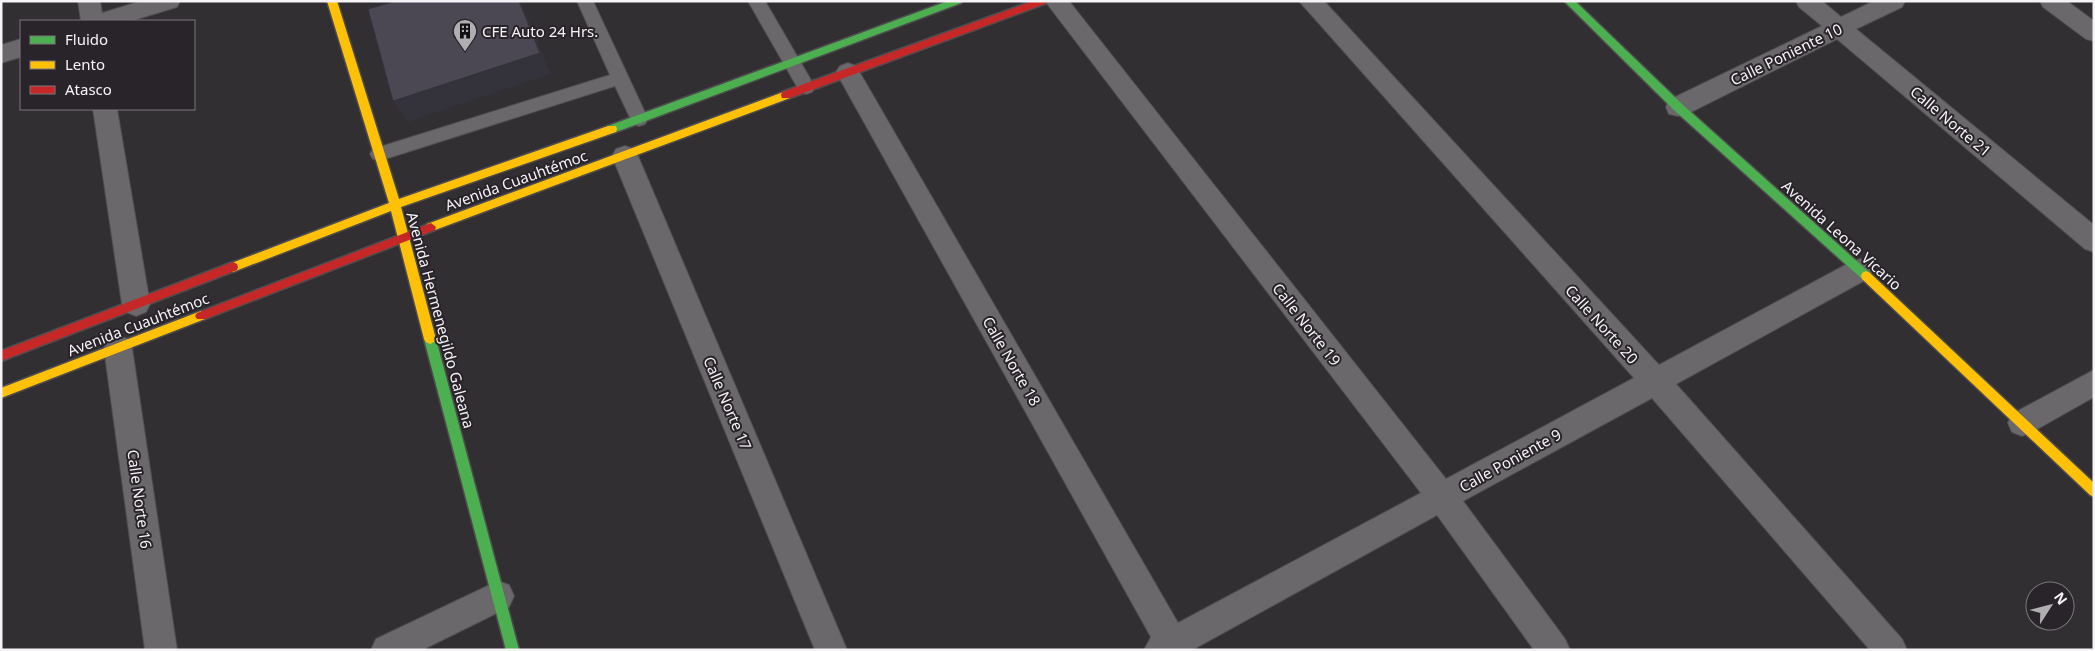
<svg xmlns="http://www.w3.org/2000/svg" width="2095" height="651" font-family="'Noto Sans',sans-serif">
	<rect width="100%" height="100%" fill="#322f33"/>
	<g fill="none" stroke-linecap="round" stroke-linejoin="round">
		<g stroke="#4e4c4f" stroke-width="2">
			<g id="lane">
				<path d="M577 1H593L648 119 645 124 639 126 633 124 615 86 379 161 373 159 370 154 373 149 610 75Z"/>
				<path d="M748 1H765L815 87 812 92 806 94 800 92Z"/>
			</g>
		</g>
		<g stroke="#4e4c4f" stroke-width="2">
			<g id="street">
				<path d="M78 1H100L102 13 141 1H180L177 7 131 21H81Z"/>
				<path d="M1045 1H1069L1446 479 1634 378 1299 1H1324L1659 365 1851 262 1860 259 1869 262 1873 270 1869 278 1676 384 1902 639 1907 650H1870L1652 398 1463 501 1565 639 1570 650H1534L1437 515 1192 650H1144L1151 637 836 72 840 66 848 63 856 66 1178 623 1421 493Z"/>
				<path d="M1796 1H1822L1841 17 1874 1H1905L1902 7 1856 29 2094 225V252L2085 249 1837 39 1687 114 1678 116 1669 114 1666 107 1669 100 1822 26 1799 7Z"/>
				<path d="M2040 1H2067L2094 21V41L2086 39 2043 7Z"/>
				<path d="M21 39V57L1 63V45Z"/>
				<path d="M93 109H117L150 304 146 312 136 316 126 312 122 304Z"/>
				<path d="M625 146 634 149 638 156 847 650H815L612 156 616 149Z"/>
				<path d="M118 336 128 339 132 348 177 650H145L104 348 108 339Z"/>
				<path d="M2094 370V397L2032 432 2022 436 2012 432 2008 423 2012 414Z"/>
				<path d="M498 581 509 585 514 596 509 607 422 650H371L376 639Z"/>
			</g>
		</g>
		<g stroke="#4e4c4f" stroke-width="3">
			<g id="fast">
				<path d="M948 1H963L961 3 616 132H608L607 129 608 126Z"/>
				<path d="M1564 1H1575L1682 104 1870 273 1871 276 1870 279H1862L1674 110Z"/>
				<path d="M430 334 434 336 436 339 519 650H506L424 339 426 336Z"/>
			</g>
		</g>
		<g stroke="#4e4c4f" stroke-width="3">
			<g id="slow">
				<path d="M327 1H337L399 199 608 126H616L617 129 616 132 401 207 436 339 434 342 430 344 426 342 424 339 391 211 233 272 229 270 228 267 229 264 389 203Z"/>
				<path d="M786 91 790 92 791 95 790 98 435 230H427L426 227 427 224Z"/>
				<path d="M1866 271 1870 273 2094 483V497L2090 495 1862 279 1861 276 1862 273Z"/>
				<path d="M201 311 205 313 207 316 205 319 1 398V388Z"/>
			</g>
		</g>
		<g stroke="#4e4c4f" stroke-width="3">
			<g id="jam">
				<path d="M1033 1H1049L1047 3 790 98H782L781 95 782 92Z"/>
				<path d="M431 223 436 227 435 230 205 319H197L195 316 197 313Z"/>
				<path d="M233 262 237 264 238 267 237 270 1 361V351Z"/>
			</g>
		</g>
		<use href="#lane" fill="#6a686a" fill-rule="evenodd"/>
		<use href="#street" fill="#6a686a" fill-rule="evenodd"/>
		<use href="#fast" fill="#4caf50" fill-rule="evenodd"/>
		<use href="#slow" fill="#ffc107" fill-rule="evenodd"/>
		<use href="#jam" fill="#c62828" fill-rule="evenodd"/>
	</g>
	<path fill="#34323b" d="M519 1H521L551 74 408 122 393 101Z"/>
	<path fill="#4b4854" stroke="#34323b" d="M396 1H519L540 53 393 101 368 9Z"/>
	<defs>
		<g id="building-pin" transform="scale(1.25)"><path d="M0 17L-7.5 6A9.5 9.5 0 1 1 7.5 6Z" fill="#b1aeb2" stroke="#29242a"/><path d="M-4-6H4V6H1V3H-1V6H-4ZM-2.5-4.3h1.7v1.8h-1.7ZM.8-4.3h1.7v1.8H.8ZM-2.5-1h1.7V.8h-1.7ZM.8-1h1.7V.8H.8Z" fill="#111"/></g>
	</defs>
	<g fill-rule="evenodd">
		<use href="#building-pin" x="465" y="31"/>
	</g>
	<g text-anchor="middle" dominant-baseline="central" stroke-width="4" stroke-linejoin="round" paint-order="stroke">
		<g font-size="15" fill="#f6f3f6" stroke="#29242a" text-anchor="start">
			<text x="482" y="31">CFE Auto 24 Hrs.</text>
		</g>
		<g font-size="15" fill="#f6f3f6" stroke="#29242a">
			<text transform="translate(1786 54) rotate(-26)">Calle Poniente 10</text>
			<text transform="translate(1951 121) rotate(40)">Calle Norte 21</text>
			<text transform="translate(516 180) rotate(-20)">Avenida Cuauhtémoc</text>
			<text transform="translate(1842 235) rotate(42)">Avenida Leona Vicario</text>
			<text transform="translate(441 320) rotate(75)">Avenida Hermenegildo Galeana</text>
			<text transform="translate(138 324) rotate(-21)">Avenida Cuauhtémoc</text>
			<text transform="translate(1307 324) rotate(52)">Calle Norte 19</text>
			<text transform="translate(1602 324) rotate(48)">Calle Norte 20</text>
			<text transform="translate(1012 361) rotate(60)">Calle Norte 18</text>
			<text transform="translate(728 403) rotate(67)">Calle Norte 17</text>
			<text transform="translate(1510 460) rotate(-29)">Calle Poniente 9</text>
			<text transform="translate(140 499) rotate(82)">Calle Norte 16</text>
		</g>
	</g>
	<rect width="2095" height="651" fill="none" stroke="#f6f3f6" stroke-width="5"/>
	<rect x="20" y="20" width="175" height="90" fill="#29242a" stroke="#7b777c"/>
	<rect x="30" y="36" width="25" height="8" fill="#4caf50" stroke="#7b777c"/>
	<text x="65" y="45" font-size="15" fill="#f6f3f6">Fluido</text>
	<rect x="30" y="61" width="25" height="8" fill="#ffc107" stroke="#7b777c"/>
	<text x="65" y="70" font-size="15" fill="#f6f3f6">Lento</text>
	<rect x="30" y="86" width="25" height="8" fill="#c62828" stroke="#7b777c"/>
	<text x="65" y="95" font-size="15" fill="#f6f3f6">Atasco</text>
	<g transform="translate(2050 606) rotate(54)"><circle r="24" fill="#29242a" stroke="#7b777c"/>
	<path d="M0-4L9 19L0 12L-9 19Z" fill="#b1aeb2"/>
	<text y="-8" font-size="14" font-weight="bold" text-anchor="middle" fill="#f6f3f6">N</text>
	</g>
</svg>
